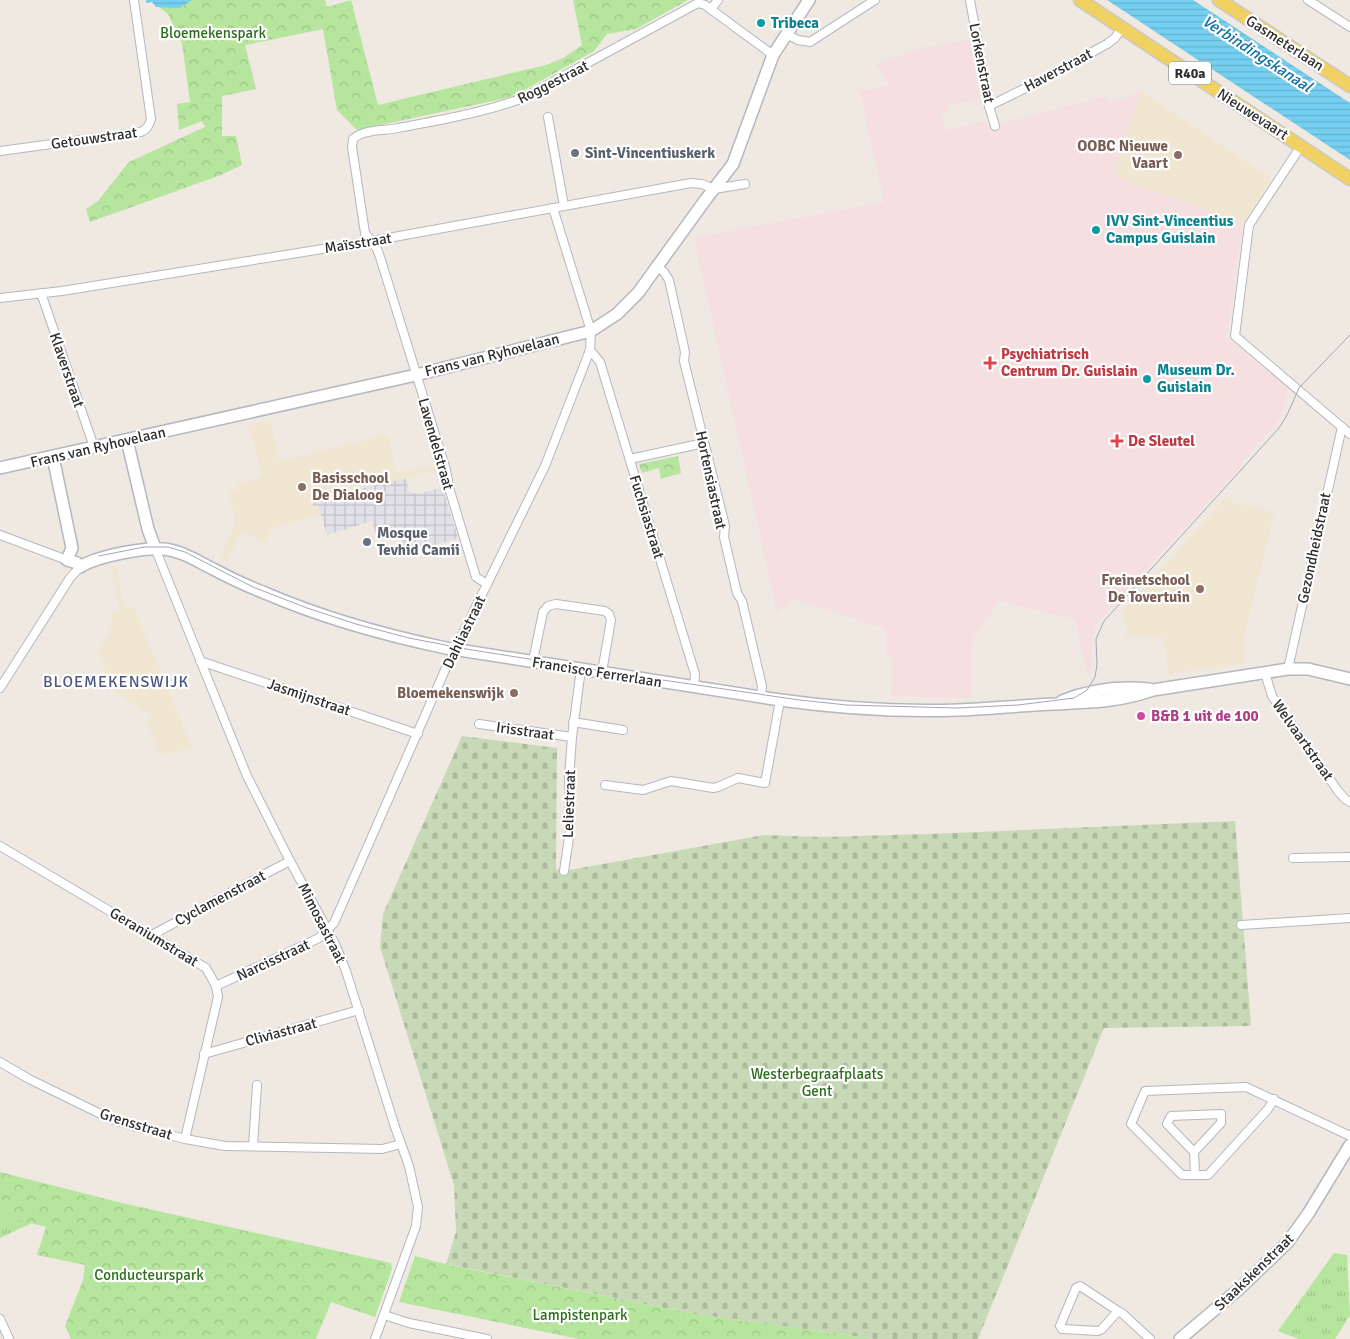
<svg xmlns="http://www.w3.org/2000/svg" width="1350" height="1339" font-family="Signika,sans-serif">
	<defs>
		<pattern id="industrial-grid" width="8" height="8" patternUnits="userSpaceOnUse" patternTransform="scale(1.25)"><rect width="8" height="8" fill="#e3e1e8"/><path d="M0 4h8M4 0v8" fill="none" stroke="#c3c1c7"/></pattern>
		<pattern id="grass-tufts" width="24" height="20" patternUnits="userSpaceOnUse" patternTransform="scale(1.25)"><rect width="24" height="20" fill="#b6e59e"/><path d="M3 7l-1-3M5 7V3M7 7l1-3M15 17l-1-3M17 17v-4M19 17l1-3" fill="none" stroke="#9dc588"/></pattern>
		<pattern id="cemetery-stones" width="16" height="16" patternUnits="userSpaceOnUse" patternTransform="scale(1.25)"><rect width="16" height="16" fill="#c8d9b8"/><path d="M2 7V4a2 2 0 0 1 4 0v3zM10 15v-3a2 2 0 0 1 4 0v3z" fill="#acbb9e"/></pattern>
		<pattern id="park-crowns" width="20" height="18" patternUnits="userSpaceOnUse" patternTransform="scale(1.25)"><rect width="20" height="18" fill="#b6e59e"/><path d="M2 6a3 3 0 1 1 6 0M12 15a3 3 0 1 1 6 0" fill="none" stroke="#9dc588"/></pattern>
		<pattern id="water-rules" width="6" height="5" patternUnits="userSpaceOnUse" patternTransform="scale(1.25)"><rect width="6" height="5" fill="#75cff0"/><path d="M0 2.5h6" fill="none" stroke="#66b2ce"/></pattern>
	</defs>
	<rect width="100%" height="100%" fill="#efe9e1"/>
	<path fill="url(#industrial-grid)" d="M406 478 409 492 419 494 442 487 458 538 402 555 394 527 376 533 372 521 327 535 318 506H313L311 500Z"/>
	<g fill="#f0e6d1">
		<path d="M1141 91 1271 178 1245 222 1127 183 1114 171Z"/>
		<path d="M270 420 279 461 388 435 396 473 436 464 437 471 312 500 313 506 318 505 320 515 272 528 266 543 242 532 227 561 219 557 235 526 234 522H236L229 492 237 491 236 484 263 477 248 425Z"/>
		<path d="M1224 500 1274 512 1243 642 1245 663 1169 674 1163 638 1140 636 1127 638 1123 611Z"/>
		<path d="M116 566 125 609 133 606 192 748 160 755 147 724 152 716 116 693 99 655 96 653 104 641 112 634 108 630 112 624 110 615 120 611 111 567Z"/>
	</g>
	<path fill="#f5dfe0" d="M970 40 980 99 948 105 949 111 941 113 945 130 986 121 988 127 1102 97 1112 103 1141 91 1114 171 1127 183 1243 222 1227 337 1289 389 1280 419 1242 462 1243 464 1096 625 1094 629 1092 644 1091 674 1087 675 1075 619 999 601 974 638 971 647V698L891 696 893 657 886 655V629L793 599 777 612 694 238 884 202 860 91 890 85 876 64 929 45 930 47Z"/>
	<g fill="url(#grass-tufts)">
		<path d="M0 1215 32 1223 0 1238Z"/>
		<path d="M1334 1253 1347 1255 1350 1315 1335 1339H1299L1278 1331Z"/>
	</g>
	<path fill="url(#cemetery-stones)" d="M462 736 557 748 556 869 564 871 764 835 821 837 930 834 1235 821 1251 1026 1104 1028 978 1339H874L695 1314 446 1264 456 1232 454 1185 380 947 383 914Z"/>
	<g fill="url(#park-crowns)">
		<path d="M150 0H325L327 7 351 0 378 105 546 65 563 58 582 45 573 0H688L636 29 607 34 594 51 519 93 507 98 357 130 337 110 323 29 245 45 256 89 222 96V136H236L242 165 221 175 90 222 86 209 98 201 129 162 205 127 202 121 179 130 177 104 190 102 182 43 168 14Z"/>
		<path d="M678 456 681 473 661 479 659 468 642 473 639 464Z"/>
		<path d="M0 1172 122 1203 391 1263 392 1269 375 1317 331 1302 316 1339H71L65 1326 83 1280 85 1265 37 1255 46 1227 0 1215Z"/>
		<path d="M415 1256 449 1265 695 1314 874 1339H579L399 1302Z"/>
	</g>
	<g fill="url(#water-rules)">
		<path d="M146 0H192L179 8 156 7 152 2 146 3Z"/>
		<path d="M1107 0H1193L1350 103V160Z"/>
	</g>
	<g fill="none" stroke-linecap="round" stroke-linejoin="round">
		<g stroke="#b4b7c1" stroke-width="10">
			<g id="street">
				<path d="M970 0 989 106 995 126"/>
				<path d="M1308 0 1350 27"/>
				<path d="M711 9 718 0"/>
				<path d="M786 34 798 40 810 42 875 0"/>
				<path d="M989 106 1036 83 1107 44 1115 38 1122 28"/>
				<path d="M548 117 564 206"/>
				<path d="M1301 146 1249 225 1235 336 1350 434"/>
				<path d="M0 151 141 132C147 129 149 126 151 119L134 0"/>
				<path d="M657 266 664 272 669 280 685 352 684 361 725 526 724 537 737 593 742 601 762 686 761 697"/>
				<path d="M41 293 94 447"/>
				<path d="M0 298 62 291 372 241 691 183 702 184 714 189 745 184"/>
				<path d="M590 350 600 362 695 674 694 687"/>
				<path d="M630 459 704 443"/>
				<path d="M0 535 67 560"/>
				<path d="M155 548 247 776 290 861 335 944 346 971 395 1127 409 1166 418 1207 416 1226 375 1339"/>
				<path d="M487 584 476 577 450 491 446 470 380 257 377 249 365 233 352 147 353 139C364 129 385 131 398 128 440 120 483 113 523 98L698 3 705 5 773 55"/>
				<path d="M200 661 418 734"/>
				<path d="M533 661 543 612 548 606 556 604 605 611 609 614 611 620 602 672"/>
				<path d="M1288 669 1342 427"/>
				<path d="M1265 673 1272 696 1338 791 1345 799 1350 802"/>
				<path d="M0 688 70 578 80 567"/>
				<path d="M573 722 623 730"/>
				<path d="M479 724 572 737"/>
				<path d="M605 785 643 790 671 781 713 788 718 787 738 778 765 783 780 700"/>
				<path d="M0 846 206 968 216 986 218 997 185 1139"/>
				<path d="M1293 858 1350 857"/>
				<path d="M564 871 570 831 569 778 572 737 581 669"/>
				<path d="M1241 925 1350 918"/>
				<path d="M150 936C197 911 243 885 290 861"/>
				<path d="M216 986 319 938 334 923 445 670 545 466 590 350 591 331 553 208"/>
				<path d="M204 1054 359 1010"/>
				<path d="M0 1062 29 1079 111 1119 137 1127 185 1139 225 1146 382 1149 401 1144"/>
				<path d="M1274 1099 1268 1109 1208 1175H1182L1131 1124 1145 1091 1246 1087 1350 1136"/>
				<path d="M253 1146 257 1085"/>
				<path d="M1194 1152 1167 1124 1171 1116 1221 1114V1123L1194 1152 1195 1175"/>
				<path d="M1118 1311 1102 1329 1098 1331 1062 1329 1060 1326 1076 1288 1080 1286 1118 1311 1123 1314 1150 1339"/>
				<path d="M384 1315 409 1323 487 1339"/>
				<path d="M0 1319 9 1339"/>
			</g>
		</g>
		<g stroke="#b4b7c1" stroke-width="14">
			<g id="secondary">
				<path d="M127 440 148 529 155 548"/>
				<path d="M53 457 72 548 67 560 77 563 80 567C97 556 145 547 164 549 182 551 197 561 213 569 230 578 247 586 265 593 323 618 384 635 446 648L780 700C838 708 898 712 958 710 991 709 1023 705 1056 704 1091 702 1119 702 1153 690L1288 669H1308L1350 679"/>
				<path d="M0 468 416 375 591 331 617 314 638 293 706 199 733 164 773 55 809 0"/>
				<path d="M1062 701C1089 690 1119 686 1149 689"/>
				<path d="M1180 1339 1239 1289 1287 1243 1308 1214 1350 1145"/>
			</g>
		</g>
		<g stroke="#c9c9c9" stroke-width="15">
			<g id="primary">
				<path d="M1080 0 1350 179"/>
				<path d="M1219 0 1350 86"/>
			</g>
		</g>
		<use href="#street" stroke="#fff" stroke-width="8"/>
		<use href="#secondary" stroke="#fff" stroke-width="11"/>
		<use href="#primary" stroke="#f2d163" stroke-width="12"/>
		<path stroke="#a3a6b8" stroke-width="1" d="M99 556 144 547H168L185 552 253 587 307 608 356 624 409 638 466 649 649 678 799 700 847 705 956 708 1018 705 1074 698 1087 690 1095 677 1097 665 1096 639 1104 621 1279 428 1287 415 1299 388 1350 335"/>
	</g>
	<g fill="#0f9aa8" stroke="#fff" stroke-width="2">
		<circle cx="761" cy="23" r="5"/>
		<circle cx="1096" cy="230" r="5"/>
		<circle cx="1147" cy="379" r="5"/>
	</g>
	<g fill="#6b7280" stroke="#fff" stroke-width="2">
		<circle cx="575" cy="153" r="5"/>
		<circle cx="367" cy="542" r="5"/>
	</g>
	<g fill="#8d6e63" stroke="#fff" stroke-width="2">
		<circle cx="1178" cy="155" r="5"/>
		<circle cx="302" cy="487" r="5"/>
		<circle cx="1200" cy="589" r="5"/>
		<circle cx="514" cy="693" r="5"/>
	</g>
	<g fill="#e0444e" stroke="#fff" stroke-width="2">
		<path d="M987.5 355.5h5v5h5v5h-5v5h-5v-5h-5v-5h5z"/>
		<path d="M1114.5 433.5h5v5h5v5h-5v5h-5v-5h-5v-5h5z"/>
	</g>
	<circle fill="#d1479c" stroke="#fff" stroke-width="2" cx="1141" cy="716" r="5"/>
	<g text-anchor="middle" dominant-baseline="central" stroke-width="4.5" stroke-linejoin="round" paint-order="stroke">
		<rect fill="#fff" stroke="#6d6d6d" stroke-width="1" x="1169" y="61.5" width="42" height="23" rx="4"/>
		<g font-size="14" font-weight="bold" fill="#2e2e2e">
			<text x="1190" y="73">R40a</text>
		</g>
		<g font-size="15" font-weight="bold" fill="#0d838f" stroke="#fff" text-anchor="start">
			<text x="771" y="23">Tribeca</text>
			<text x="1106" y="221">IVV Sint-Vincentius<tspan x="1106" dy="17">Campus Guislain</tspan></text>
			<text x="1157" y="370">Museum Dr.<tspan x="1157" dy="17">Guislain</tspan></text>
		</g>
		<g font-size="15" fill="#2c6e1b" stroke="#fff">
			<text x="213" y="33">Bloemekenspark</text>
			<text x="817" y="1074">Westerbegraafplaats<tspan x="817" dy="17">Gent</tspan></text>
			<text x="149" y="1275">Conducteurspark</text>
			<text x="580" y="1315">Lampistenpark</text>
		</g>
		<g font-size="15" fill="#2e2e2e" stroke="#fff">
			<text transform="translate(1285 43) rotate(33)">Gasmeterlaan</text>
			<text transform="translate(982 63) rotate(79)">Lorkenstraat</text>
			<text transform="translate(1058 70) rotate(-28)">Haverstraat</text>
			<text transform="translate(553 82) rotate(-27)">Roggestraat</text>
			<text transform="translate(1253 114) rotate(33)">Nieuwevaart</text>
			<text transform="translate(94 138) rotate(-8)">Getouwstraat</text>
			<text transform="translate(358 243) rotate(-9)">Maïsstraat</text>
			<text transform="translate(492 355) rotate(-14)">Frans van Ryhovelaan</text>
			<text transform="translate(67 370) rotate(71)">Klaverstraat</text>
			<text transform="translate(436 444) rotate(74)">Lavendelstraat</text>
			<text transform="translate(98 447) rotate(-13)">Frans van Ryhovelaan</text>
			<text transform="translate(711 480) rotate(78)">Hortensiastraat</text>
			<text transform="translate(647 517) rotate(73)">Fuchsiastraat</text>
			<text transform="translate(1314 548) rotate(-78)">Gezondheidstraat</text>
			<text transform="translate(464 632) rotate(-64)">Dahliastraat</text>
			<text transform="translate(597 672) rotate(9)">Francisco Ferrerlaan</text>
			<text transform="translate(309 697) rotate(19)">Jasmijnstraat</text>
			<text transform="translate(525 731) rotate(8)">Irisstraat</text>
			<text transform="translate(1303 740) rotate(55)">Welvaartstraat</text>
			<text transform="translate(569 804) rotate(-88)">Leliestraat</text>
			<text transform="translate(220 898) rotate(-28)">Cyclamenstraat</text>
			<text transform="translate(322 923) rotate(63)">Mimosastraat</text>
			<text transform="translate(154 937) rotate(31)">Geraniumstraat</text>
			<text transform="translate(273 960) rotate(-25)">Narcisstraat</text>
			<text transform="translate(281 1032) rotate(-15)">Cliviastraat</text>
			<text transform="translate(136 1124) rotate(17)">Grensstraat</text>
			<text transform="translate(1254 1272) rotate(-44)">Staakskenstraat</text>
		</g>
		<g font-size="15" font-weight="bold" fill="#785e54" stroke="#fff" text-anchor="end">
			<text x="1168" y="146">OOBC Nieuwe<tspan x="1168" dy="17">Vaart</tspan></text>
			<text x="312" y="478" text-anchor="start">Basisschool<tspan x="312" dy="17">De Dialoog</tspan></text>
			<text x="1190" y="580">Freinetschool<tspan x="1190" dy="17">De Tovertuin</tspan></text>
			<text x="504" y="693">Bloemekenswijk</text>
		</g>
		<g font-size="15" font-weight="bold" fill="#5b616d" stroke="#fff" text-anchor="start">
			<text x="585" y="153">Sint-Vincentiuskerk</text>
			<text x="377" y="533">Mosque<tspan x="377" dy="17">Tevhid Camii</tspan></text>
		</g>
		<g font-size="15" font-weight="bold" fill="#be3a42" stroke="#fff" text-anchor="start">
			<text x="1001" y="354">Psychiatrisch<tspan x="1001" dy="17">Centrum Dr. Guislain</tspan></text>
			<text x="1128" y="441">De Sleutel</text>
		</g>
		<g font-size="15" font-weight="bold" fill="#b23c85" stroke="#fff" text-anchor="start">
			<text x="1151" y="716">B&amp;B 1 uit de 100</text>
		</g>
		<g font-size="16" font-style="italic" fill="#0d6fa3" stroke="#fff">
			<text transform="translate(1257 54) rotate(33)">Verbindingskanaal</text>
		</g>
		<g font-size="16" letter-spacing="1" fill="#4d5680" stroke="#fff">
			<text x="116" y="682">BLOEMEKENSWIJK</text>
		</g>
	</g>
</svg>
